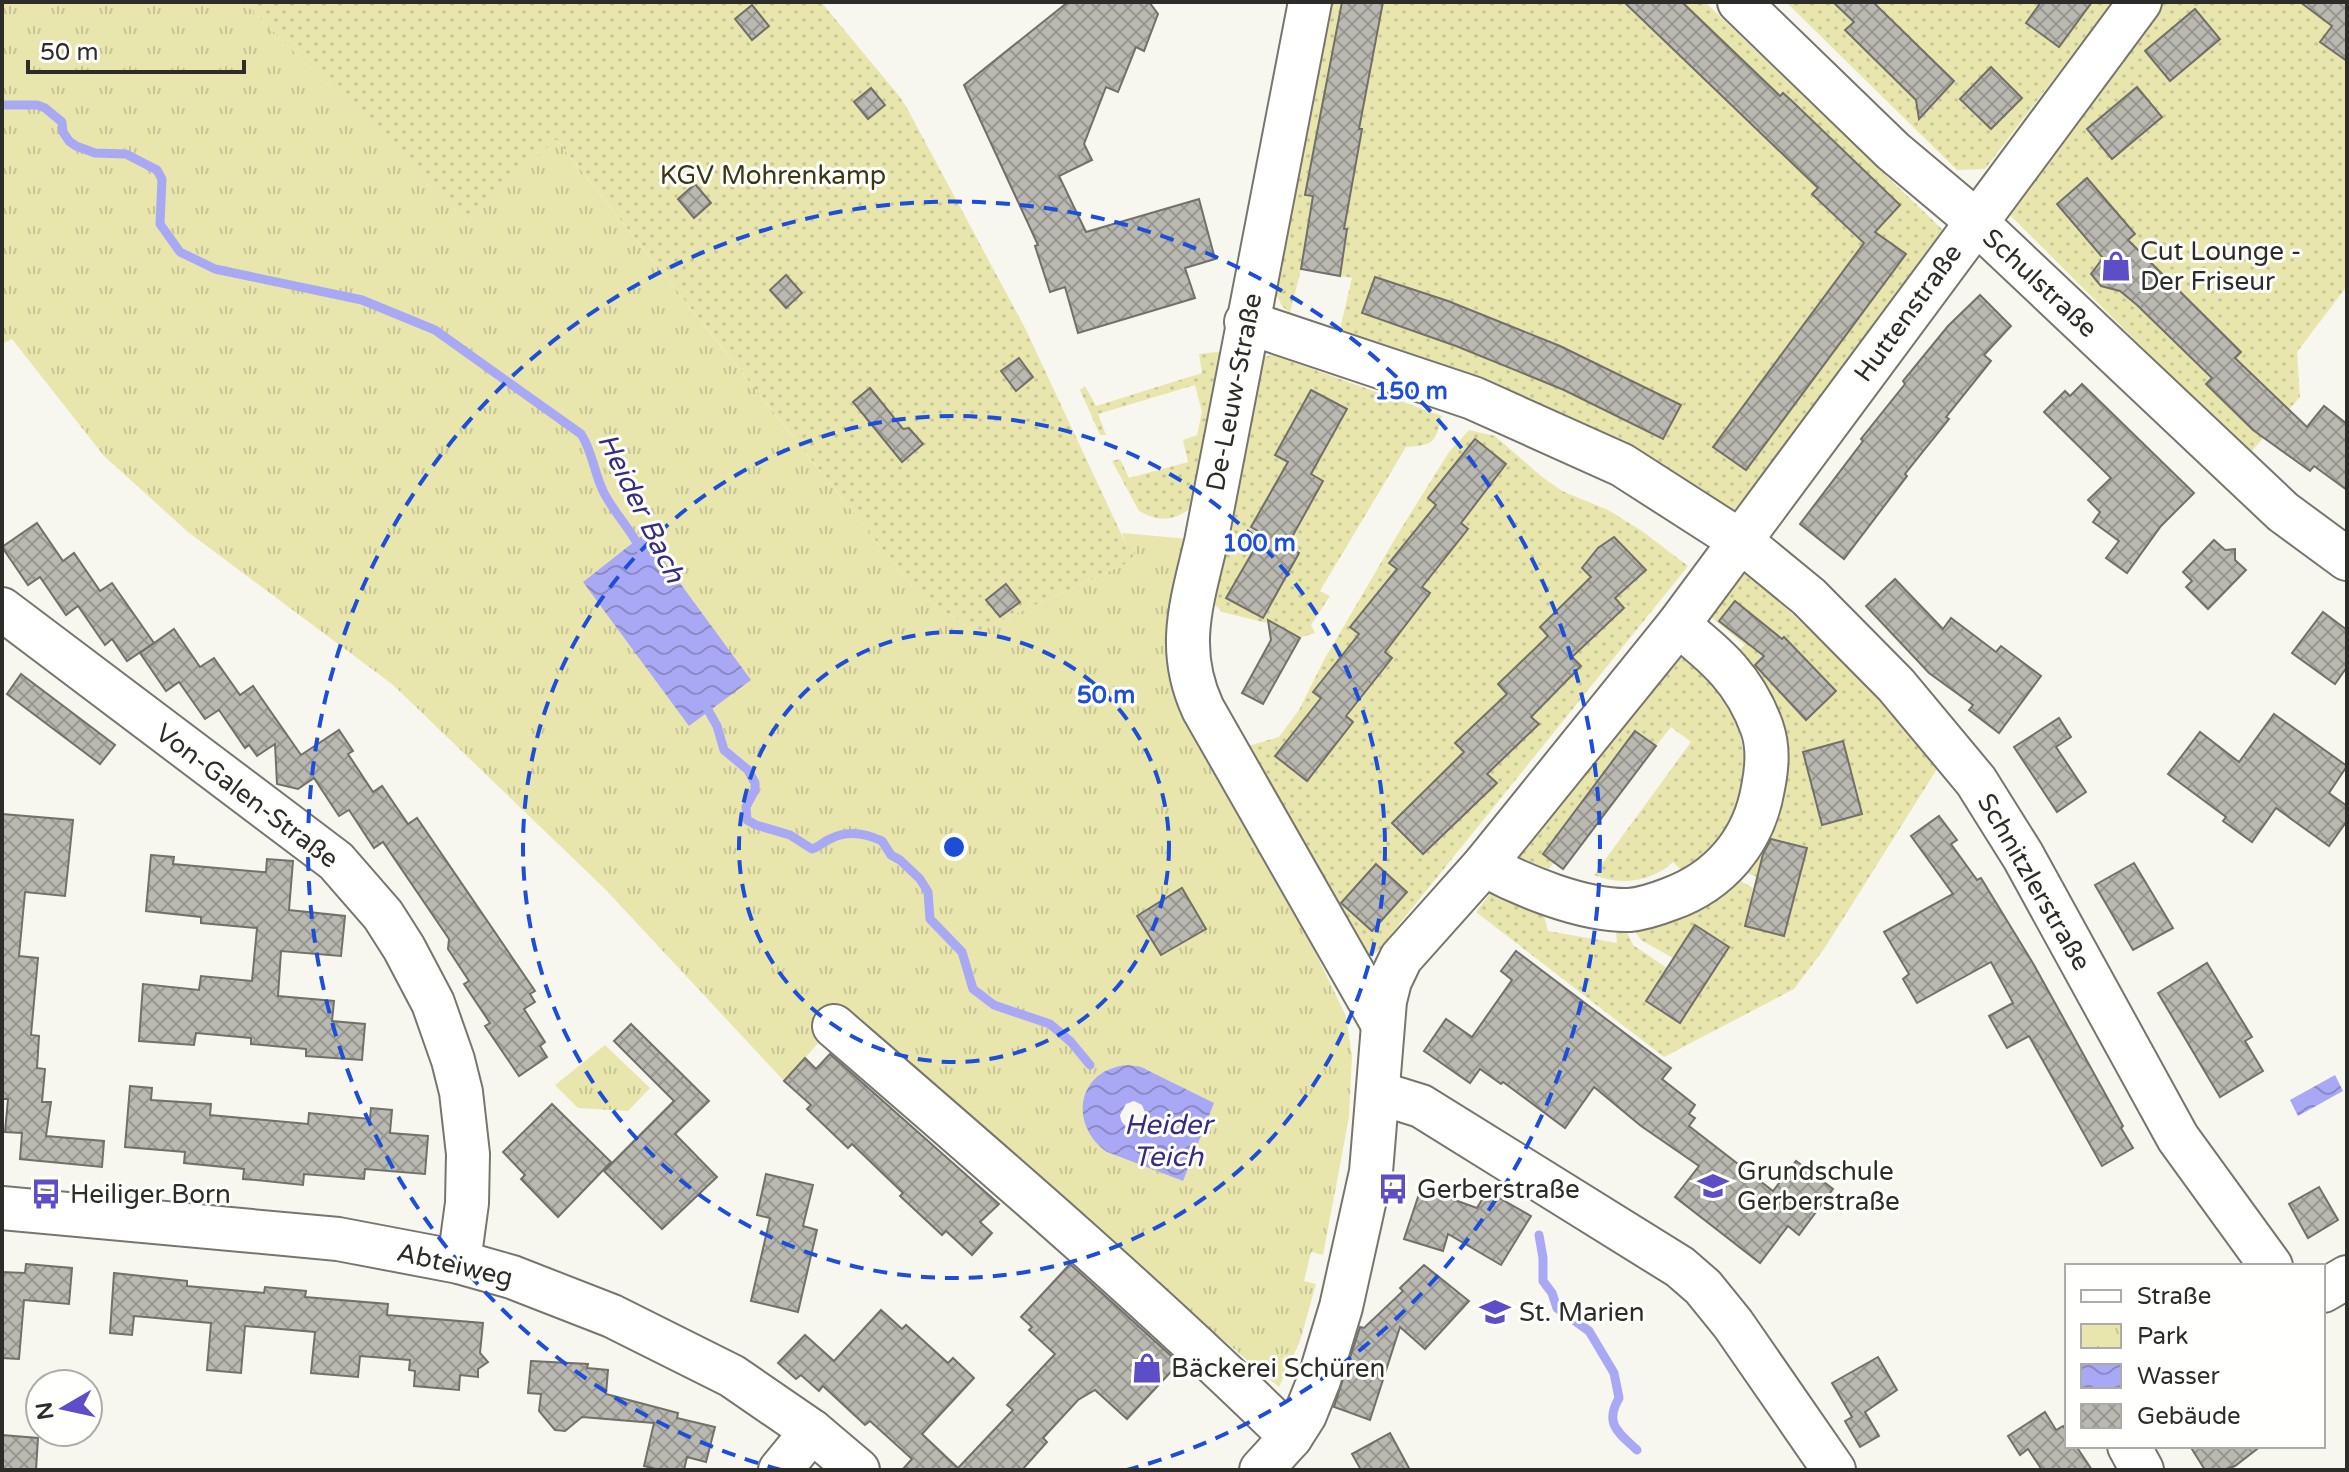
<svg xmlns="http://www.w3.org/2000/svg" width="2349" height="1472" font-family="'Varela Round',sans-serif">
	<defs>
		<pattern id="grass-dots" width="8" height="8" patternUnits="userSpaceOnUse" patternTransform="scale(2)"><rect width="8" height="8" fill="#e8e6ad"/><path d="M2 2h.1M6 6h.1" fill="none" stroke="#c7c595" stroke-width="1.8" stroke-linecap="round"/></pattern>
		<pattern id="park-tufts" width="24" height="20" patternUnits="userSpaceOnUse" patternTransform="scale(2)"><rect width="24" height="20" fill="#e8e6ad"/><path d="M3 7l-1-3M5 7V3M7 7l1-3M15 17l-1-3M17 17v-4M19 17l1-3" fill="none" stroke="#c7c595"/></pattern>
		<pattern id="water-waves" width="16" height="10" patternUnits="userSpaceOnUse" patternTransform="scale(2)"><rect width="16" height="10" fill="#a9a8f4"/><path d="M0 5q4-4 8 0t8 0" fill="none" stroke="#8a89c6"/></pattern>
		<pattern id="building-cross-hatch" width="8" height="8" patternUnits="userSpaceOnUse" patternTransform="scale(2)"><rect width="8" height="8" fill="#b9b9b1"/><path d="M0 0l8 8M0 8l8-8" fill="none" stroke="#979790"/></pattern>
	</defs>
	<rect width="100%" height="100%" fill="#f7f7ef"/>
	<g fill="url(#grass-dots)">
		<path d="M243 2H821L900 97 908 110 1025 328 1125 542 1135 545 1132 561 976 632 918 594 557 140 468 223Z"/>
		<path d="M1329 2H1705L1946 233 1734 515C1668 476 1601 432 1531 400 1469 372 1404 351 1340 329L1352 278 1301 269 1290 313 1282 306 1277 296 1274 282Z"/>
		<path d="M1786 2H2112L1985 169 1957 170Z"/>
		<path d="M2154 2H2300L2332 26 2347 6V286L2297 352 2300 397 2249 454 2007 212Z"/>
		<path d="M1226 351 1196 504C1177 520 1162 524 1139 511L1112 461 1120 459 1129 478 1188 462 1183 440 1197 435 1202 412 1195 385 1098 414 1106 435H1100L1080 390 1085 386 1096 406 1202 373 1199 354Z"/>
		<path d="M1274 355 1442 416C1435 443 1434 445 1406 447L1320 591 1330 596 1311 625 1315 633 1302 637 1279 626 1222 612 1208 598 1263 357Z"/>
		<path d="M1469 430 1495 436 1541 476 1562 491 1608 510 1642 531 1688 566 1376 953H1356L1231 751 1279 737 1299 710 1324 660 1399 532 1449 452Z"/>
		<path d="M1745 570 1863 680 1937 769 1824 949 1794 989 1664 1057 1476 912 1495 887 1540 901 1548 931 1617 943 1615 919 1620 918 1633 945 1667 968 1646 1002 1680 1023 1729 947 1695 925 1673 958 1641 940 1628 919 1727 873 1753 888 1745 926 1784 936 1806 848 1768 839 1757 877 1731 867 1770 801 1731 657 1745 645 1706 613Z"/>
		<path d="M1674 651 1721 685 1734 708 1745 759 1746 778 1735 825 1689 878 1673 862C1652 882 1620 886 1594 875L1691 742 1671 727 1656 746 1635 732 1543 853 1554 863 1535 883 1507 867Z"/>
	</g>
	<g fill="url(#park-tufts)" fill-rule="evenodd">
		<path d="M2 2H243L468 223 556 139 918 594 976 632 1132 561 1135 546 1125 542 1122 533 1189 539 1173 626 1272 863 1346 1016 1352 1056 1349 1117 1323 1255 1311 1252 1304 1281 1316 1284 1300 1341 1279 1387 841 1018 784 1081 605 889 392 684 188 532 104 456 12 339 2 344ZM643 535 690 726 637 541ZM1128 1065 1183 1181 1107 1152 1106 1070Z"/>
		<path d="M605 1045 650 1088 628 1111 578 1108 555 1085Z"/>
	</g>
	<g fill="url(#water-waves)" fill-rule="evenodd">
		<path d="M644 534 751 680 689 726 583 582Z"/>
		<path d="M1128 1065 1141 1067 1214 1103 1183 1181 1107 1152C1068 1124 1077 1069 1128 1065ZM1134 1101 1142 1105 1147 1117 1140 1127C1130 1130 1121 1126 1120 1115L1126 1104Z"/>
		<path d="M2335 1075 2343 1091 2298 1116 2290 1100Z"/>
	</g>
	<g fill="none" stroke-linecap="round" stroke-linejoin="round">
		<g stroke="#a9a8f4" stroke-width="9">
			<path d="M2 105H37L45 108 62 122 63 132 69 141 76 146 95 153 126 154 157 170 162 179 160 224 180 252 215 269 362 300 435 330 581 434C593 452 594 474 604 493 615 514 632 531 642 552"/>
			<path d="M704 703 717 726 724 750 748 770 755 783V790L746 807 747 820 756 825 790 835 812 849C819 847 823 842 830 839 847 830 865 833 882 841L891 855 900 860 920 879 928 892 930 919 962 952 973 989 994 1005 1050 1024 1071 1042 1090 1065"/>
			<path d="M1539 1235 1543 1258V1281L1552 1293 1557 1308 1589 1331 1614 1373 1619 1398C1604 1424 1618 1432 1637 1450"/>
		</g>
	</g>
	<g fill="url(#building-cross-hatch)" stroke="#717069" stroke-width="2">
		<path d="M1068 2H1149L1158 14 1144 51 1136 47 1118 92 1106 87 1084 144 1092 160 1059 176 1086 232 1199 199 1215 259 1185 268 1195 298 1078 333 1065 287 1050 292 1035 246 1038 245 964 85Z"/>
		<path d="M1342 2H1383L1359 129H1362L1344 229H1347L1340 276 1301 269 1313 196 1305 195Z"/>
		<path d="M1624 2H1682L1780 96 1783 93 1794 103 1900 205 1875 232 1906 254 1746 470 1713 447 1864 243 1812 194 1818 188Z"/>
		<path d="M1833 2H1873L1954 81 1919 119 1916 100 1845 30 1854 22Z"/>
		<path d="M2041 2H2092L2059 47 2026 23Z"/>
		<path d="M2300 2H2347V61L2320 42 2332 26Z"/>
		<path d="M752 5 769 26 752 40 735 19Z"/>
		<path d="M2195 9 2220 39 2170 81 2145 51Z"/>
		<path d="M1991 67 2022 98 1991 129 1960 99Z"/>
		<path d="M2137 87 2162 117 2112 159 2087 129Z"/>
		<path d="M871 88 885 105 868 119 854 102Z"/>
		<path d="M2087 178 2135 234 2128 240 2241 352 2235 358 2307 427 2324 406 2347 424V490L2314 466 2310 471 2253 430 2206 384 2212 378 2137 305 2120 291 2101 286 2091 274 2103 258 2057 204Z"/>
		<path d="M695 184 711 203 694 218 678 199Z"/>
		<path d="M786 275 802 293 786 308 770 290Z"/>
		<path d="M1375 277 1448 301 1560 346 1681 405 1663 439 1564 390 1456 346 1362 313Z"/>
		<path d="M1980 295 2011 326 1984 355 1991 361 1946 417 1949 419 1905 474 1907 476 1844 559 1800 524 1863 441 1861 439 1905 384 1903 381 1948 326Z"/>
		<path d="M1019 358 1033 377 1016 391 1001 371Z"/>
		<path d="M2082 384 2194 493 2161 526 2127 573 2106 558 2119 541 2093 522 2100 512 2088 500 2111 478 2044 412 2065 391 2070 396Z"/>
		<path d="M870 388 903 429 909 428 923 444 902 462 853 402Z"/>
		<path d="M1311 390 1347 409 1311 474 1323 481 1287 546 1299 553 1263 618 1226 598 1263 534 1251 527 1288 462 1275 455Z"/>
		<path d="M1475 439 1506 464 1461 523 1468 529 1422 587 1430 593 1385 652 1392 658 1346 716 1353 722 1307 781 1275 756 1321 698 1313 692 1359 634 1350 627 1397 569 1389 563 1436 505 1428 498Z"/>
		<path d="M37 523 63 561 74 553 100 591 112 583 154 643 127 661 112 639 105 645 78 606 66 615 40 577 28 585 2 547Z"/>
		<path d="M1614 537 1646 570 1615 598 1624 608 1572 657 1581 666 1531 717 1539 724 1487 774 1497 783 1423 854 1392 823 1464 752 1455 743 1507 694 1498 684 1548 636 1540 627 1591 577 1582 568 1598 548Z"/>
		<path d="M2214 540 2225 550 2235 549V560L2246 570 2208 609 2186 587 2192 581 2183 572Z"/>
		<path d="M1895 579 1943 629 1951 618 1996 652 2001 646 2041 676 1999 733 1969 710 1973 705 1929 673 1866 606Z"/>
		<path d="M1006 584 1020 602 1000 617 986 600Z"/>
		<path d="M1735 601 1782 639 1784 637 1836 691 1806 720 1755 665 1764 656 1719 621Z"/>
		<path d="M2323 612 2347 630V667L2335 684 2292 653Z"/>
		<path d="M1268 620 1300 638 1263 704 1242 693 1271 640Z"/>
		<path d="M174 629 200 667 214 658 240 695 253 686 301 755 339 730 353 751 348 754 373 792 382 786 408 824 417 818 535 991 530 994 535 1002 524 1009 545 1042 540 1046 547 1057 519 1076 485 1026 490 1023 464 984 469 981 448 949 449 939 383 842 374 848 349 810 339 816 314 778 298 789 277 784 275 744 257 756 249 745 245 748 219 710 205 719 179 682 166 691 140 653Z"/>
		<path d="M21 674 115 745 100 764 7 694Z"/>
		<path d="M2274 714 2347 766 2329 793 2347 806V821L2329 846 2276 808 2252 842 2223 821 2226 817 2168 774 2200 732 2239 762Z"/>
		<path d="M2059 718 2071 737 2056 747 2086 792 2057 812 2014 747Z"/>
		<path d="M1635 731 1656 746 1563 869 1543 854Z"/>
		<path d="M1843 741 1862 814 1822 825 1803 752Z"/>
		<path d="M2 814 73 820 65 896 25 892 19 956 38 958 31 1035 39 1036 37 1068 45 1069 42 1102H51L46 1136 104 1141 102 1167 20 1159 22 1133 5 1132 8 1099H2Z"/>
		<path d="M1939 816 1957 840 1951 844 1977 880 1981 878 2034 965 2123 1126 2121 1128 2133 1148 2102 1166 2029 1036 2007 1048 1989 1016 2013 1003 1991 962 1917 1003 1903 979 1909 974 1884 932 1953 894 1911 836Z"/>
		<path d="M1771 839 1807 848 1784 936 1745 926 1763 854Z"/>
		<path d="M151 855 174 857 173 864 262 872H266L267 859 293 861 289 910 345 916 341 956 281 951 278 996 334 1001 332 1021 365 1024 362 1060 306 1056V1049L251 1044V1038L196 1033 194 1045 139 1041 143 984 199 990 201 976 252 981 257 928 201 923V917L146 911Z"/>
		<path d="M2134 863 2173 928 2133 950 2095 885Z"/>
		<path d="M1376 864 1407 892 1372 931 1341 903Z"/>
		<path d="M1182 888 1206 929 1161 955 1137 916Z"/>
		<path d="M1695 925 1729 947 1680 1023 1646 1001Z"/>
		<path d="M1516 951 1671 1068 1662 1079 1695 1105 1689 1114 1695 1118 1689 1126 1773 1191 1796 1161 1833 1189 1799 1235 1788 1226 1760 1263 1675 1197 1699 1166 1641 1126 1594 1087 1565 1128 1503 1082 1501 1084 1480 1069 1470 1083 1424 1051 1446 1019 1472 1037 1512 980 1501 971Z"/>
		<path d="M2207 963 2252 1037 2245 1041 2263 1071 2220 1097 2158 993Z"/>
		<path d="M631 1024 709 1101 675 1134 717 1177 662 1229 604 1171 674 1101 614 1041Z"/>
		<path d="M830 1054 999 1204 980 1222 992 1233 972 1255 946 1231 942 1235 900 1196 903 1193 852 1144 848 1148 807 1109 811 1105 784 1081 805 1058 816 1069Z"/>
		<path d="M130 1086 152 1088 151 1100 211 1104 210 1115 308 1124 309 1113 370 1119 371 1108 392 1110 390 1133 428 1136 425 1174 365 1169 364 1179 304 1174 303 1185 256 1180 243 1179 244 1169 184 1163 185 1152 125 1147Z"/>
		<path d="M552 1104 611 1162 558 1217 521 1179 525 1175 503 1152Z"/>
		<path d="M766 1174 813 1185 803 1226 817 1230 798 1312 751 1301 770 1218 757 1215Z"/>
		<path d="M2319 1187 2338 1220 2308 1238 2289 1204Z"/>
		<path d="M1421 1188 1477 1208 1487 1191 1531 1216 1501 1265 1448 1234 1443 1251 1404 1239Z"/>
		<path d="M26 1264 72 1268 69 1304 24 1300 19 1359 2 1358V1272L25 1273Z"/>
		<path d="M1070 1264 1179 1363 1127 1419 1095 1390 1078 1400 1043 1438 1047 1442 1022 1470H902L912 1459 870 1421 865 1425 823 1386 819 1391 801 1375 796 1379 778 1363 805 1335 834 1361 881 1310 902 1329 906 1325 948 1363 953 1358 974 1378 922 1434 958 1468 1013 1410 1007 1405 1055 1354 1029 1330 1032 1327 1021 1317Z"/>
		<path d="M1424 1265 1469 1301 1425 1349 1400 1327 1370 1420 1334 1407 1360 1327 1364 1328 1403 1291 1400 1288Z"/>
		<path d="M114 1273 187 1281V1286L264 1293 265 1287 306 1291 305 1297 388 1304 387 1315 483 1323 480 1353 488 1362 478 1369V1377L460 1375 459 1390 414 1386 415 1371 409 1370 410 1360 360 1356 358 1377 311 1373 315 1332 245 1326 241 1373 207 1370 211 1323 134 1316 132 1335 110 1333Z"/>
		<path d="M1878 1357 1897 1390 1865 1412 1879 1436 1860 1447 1845 1421 1852 1417 1832 1383Z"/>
		<path d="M531 1361 588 1364 587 1368 608 1370 606 1394 678 1413 677 1418 715 1427 706 1462 687 1457 684 1470H660L644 1466 654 1423 582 1417 565 1431 555 1430 539 1411 541 1394 528 1393Z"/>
		<path d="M2045 1412 2056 1430 2063 1426 2067 1432V1446H2076L2092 1470H2042L2028 1449 2020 1455 2008 1436Z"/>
		<path d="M1390 1433 1410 1470H1361L1352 1454Z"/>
		<path d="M2 1435 38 1438 36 1470H2Z"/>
		<path d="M2190 1446H2261L2235 1466 2223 1470H2205Z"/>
	</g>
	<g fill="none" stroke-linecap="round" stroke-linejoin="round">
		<g stroke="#76766f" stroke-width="46">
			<g id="minor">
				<path d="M1310 2 1206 542C1192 602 1175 649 1203 709L1382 1023"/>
				<path d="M1739 2 1893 151 1962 209 2283 512 2347 559"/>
				<path d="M1246 322 1473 398 1622 465 1742 542 1809 597 1896 685 1976 781 2023 856 2178 1138 2271 1266"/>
				<path d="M2 609 336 861 383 915 404 948 433 1003 453 1060 461 1092 468 1154 467 1203 459 1262"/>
				<path d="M1484 865C1523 886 1583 911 1629 910 1642 909 1657 904 1670 899 1720 881 1754 841 1763 788 1767 768 1769 748 1762 728 1745 680 1717 656 1678 625"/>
				<path d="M834 1026C989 1160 1145 1294 1291 1437"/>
				<path d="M1379 1093 1421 1106 1680 1267 1703 1287 1733 1324 1834 1470"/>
				<path d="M2 1208 338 1239 459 1262 512 1277 612 1316 732 1376 812 1431 858 1470"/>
				<path d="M2323 1291 2347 1277"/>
				<path d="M2129 1446 2142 1470"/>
				<path d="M780 1470 812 1431"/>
				<path d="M1261 1470 1291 1437 1305 1415 1319 1380 1341 1307 1371 1172 1385 1001 1390 981 1401 958 1484 865 1678 625 2140 2"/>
			</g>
		</g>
		<use href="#minor" stroke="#fff" stroke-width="42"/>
	</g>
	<g fill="none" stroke="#1d4ed8" stroke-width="4" stroke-dasharray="14 10">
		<circle cx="954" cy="847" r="215"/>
		<circle cx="954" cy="847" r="431"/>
		<path d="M781 1470A646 646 0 1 1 1127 1470"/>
	</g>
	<defs>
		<g id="shop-bare" transform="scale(2.4)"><path d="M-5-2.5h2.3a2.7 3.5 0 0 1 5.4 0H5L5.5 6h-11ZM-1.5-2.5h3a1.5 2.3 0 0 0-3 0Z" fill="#5d4dc6" stroke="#fffffe" stroke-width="2.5" paint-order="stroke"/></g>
		<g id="school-bare" transform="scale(2.4)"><path d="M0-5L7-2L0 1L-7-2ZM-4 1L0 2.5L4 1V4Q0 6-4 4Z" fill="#5d4dc6" stroke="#fffffe" stroke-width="2.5" paint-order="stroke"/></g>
		<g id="bus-bare" transform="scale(2.4)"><path d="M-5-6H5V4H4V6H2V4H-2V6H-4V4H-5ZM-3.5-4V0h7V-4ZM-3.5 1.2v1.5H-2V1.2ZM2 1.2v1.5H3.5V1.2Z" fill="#5d4dc6" stroke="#fffffe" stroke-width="2.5" paint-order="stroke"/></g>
	</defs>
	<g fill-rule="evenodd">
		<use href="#shop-bare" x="2116" y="266"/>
		<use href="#school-bare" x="1713" y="1186"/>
		<use href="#bus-bare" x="1393" y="1189"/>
		<use href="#bus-bare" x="46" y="1194"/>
		<use href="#school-bare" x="1495" y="1312"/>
		<use href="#shop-bare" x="1147" y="1368"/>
	</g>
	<g text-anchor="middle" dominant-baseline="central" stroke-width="6" stroke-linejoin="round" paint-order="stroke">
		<g font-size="26" fill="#3a3813" stroke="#fffffe">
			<text x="773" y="175">KGV Mohrenkamp</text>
		</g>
		<g font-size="26" fill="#2c2c29" stroke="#fffffe" text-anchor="start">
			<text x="2140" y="251">Cut Lounge -<tspan x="2140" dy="30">Der Friseur</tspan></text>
			<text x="1737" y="1171">Grundschule<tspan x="1737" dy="30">Gerberstraße</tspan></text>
			<text x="1417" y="1189">Gerberstraße</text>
			<text x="70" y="1194">Heiliger Born</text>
			<text x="1519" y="1312">St. Marien</text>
			<text x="1171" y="1368">Bäckerei Schüren</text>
		</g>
		<g font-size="26" fill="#2c2c29" stroke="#fffffe">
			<text transform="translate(2040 283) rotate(43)">Schulstraße</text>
			<text transform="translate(1908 313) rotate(-54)">Huttenstraße</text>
			<text transform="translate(1234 392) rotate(-79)">De-Leuw-Straße</text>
			<text transform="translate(247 796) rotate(37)">Von-Galen-Straße</text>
			<text transform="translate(2034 882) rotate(60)">Schnitzlerstraße</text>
			<text transform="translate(455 1265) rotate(13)">Abteiweg</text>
		</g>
		<g font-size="28" font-style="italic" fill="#382c81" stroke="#fffffe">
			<text transform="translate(641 508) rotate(64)">Heider Bach</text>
			<text x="1168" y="1125">Heider<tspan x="1168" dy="32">Teich</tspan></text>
		</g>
	</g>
	<circle cx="954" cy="847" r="12" fill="#1d4ed8" stroke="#fffffe" stroke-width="4"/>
	<g font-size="24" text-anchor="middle" font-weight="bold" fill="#1d4ed8" stroke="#fffffe" stroke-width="6" stroke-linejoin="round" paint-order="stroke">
		<text x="1411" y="399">150 m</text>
		<text x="1259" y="551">100 m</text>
		<text x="1106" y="703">50 m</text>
	</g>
	<rect width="2349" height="1472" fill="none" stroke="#2c2c29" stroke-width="8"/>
	<rect x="2065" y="1264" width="260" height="184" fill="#fffffe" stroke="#ababa9" stroke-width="2"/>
	<rect x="2081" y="1290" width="40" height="12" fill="#ffffff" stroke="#ababa9" stroke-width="2"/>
	<text x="2137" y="1304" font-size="24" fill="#2c2c29">Straße</text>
	<rect x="2081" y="1324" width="40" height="24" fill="url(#park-tufts)" stroke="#ababa9" stroke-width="2"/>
	<text x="2137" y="1344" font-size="24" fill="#2c2c29">Park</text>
	<rect x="2081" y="1364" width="40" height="24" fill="url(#water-waves)" stroke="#ababa9" stroke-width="2"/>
	<text x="2137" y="1384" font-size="24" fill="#2c2c29">Wasser</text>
	<rect x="2081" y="1404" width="40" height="24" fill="url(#building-cross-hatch)" stroke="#ababa9" stroke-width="2"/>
	<text x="2137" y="1424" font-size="24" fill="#2c2c29">Gebäude</text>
	<g transform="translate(64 1408) rotate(261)"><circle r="38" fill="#fffffe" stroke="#ababa9" stroke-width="2"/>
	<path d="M0-6L14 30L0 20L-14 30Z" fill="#5d4dc6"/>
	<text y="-12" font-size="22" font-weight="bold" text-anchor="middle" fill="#2c2c29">N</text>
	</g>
	<path d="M28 60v12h216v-12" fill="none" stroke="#2c2c29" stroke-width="4"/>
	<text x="40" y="60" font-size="24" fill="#2c2c29" stroke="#fffffe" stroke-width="6" paint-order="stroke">50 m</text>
</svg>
